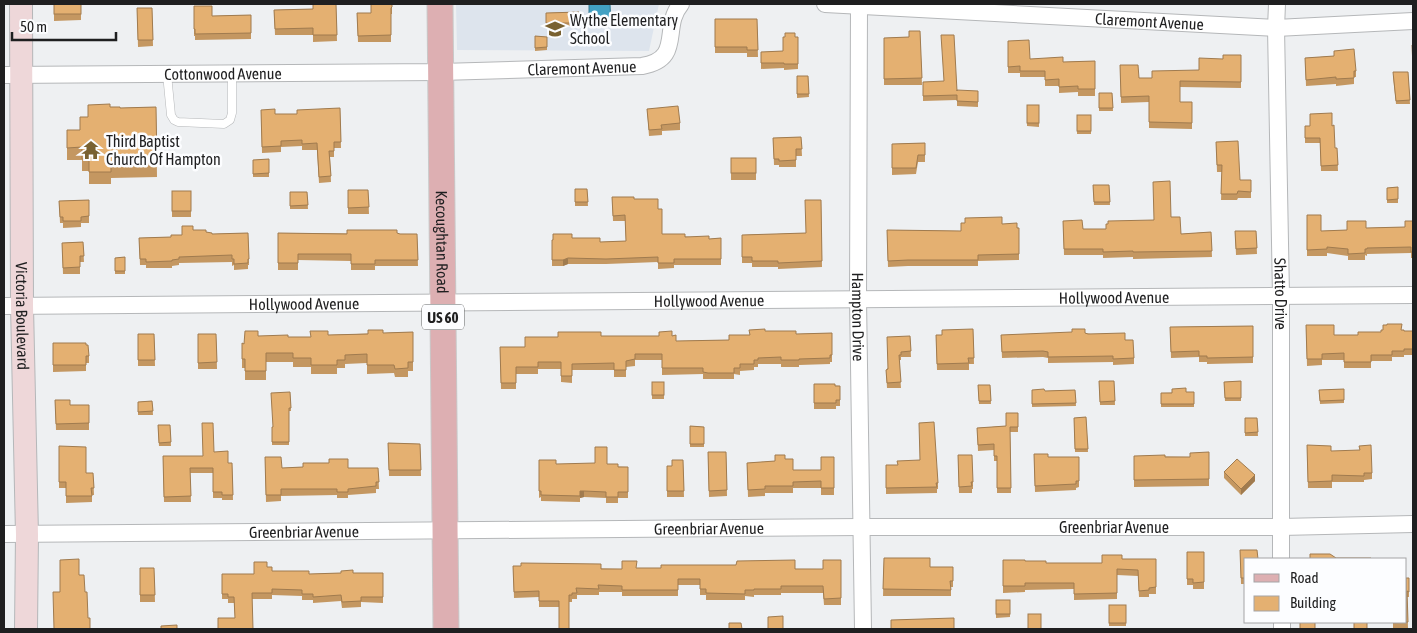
<svg xmlns="http://www.w3.org/2000/svg" width="1417" height="633" font-family="'Asap Condensed',sans-serif">
	<rect width="100%" height="100%" fill="#eef0f2"/>
	<path fill="#dde4ed" d="M456 4H659L649 51 457 50Z"/>
	<path fill="#42a1c3" stroke="#387a92" d="M589 4H610L611 25H589Z"/>
	<g fill="none" stroke-linecap="round" stroke-linejoin="round">
		<g stroke="#b5b7b9" stroke-width="9">
			<path id="service" d="M167 74 171 115 174 120 178 122 224 124 230 120 232 113V73"/>
		</g>
		<g stroke="#b5b7b9" stroke-width="18">
			<g id="minor">
				<path id="s1" d="M825 4 1276 28 1413 21"/>
				<path id="s2" d="M1277 4 1276 28 1281 296V559"/>
				<path id="s3" d="M859 6 858 299 863 629"/>
				<path id="s4" d="M4 75 441 72 642 66C684 59 661 27 681 4"/>
				<path id="s5" d="M4 306 1413 295"/>
				<path id="s6" d="M4 534 861 527H1281L1413 524"/>
				<path d="M1282 622V629"/>
			</g>
		</g>
		<g stroke="#b5b7b9" stroke-width="24">
			<g id="secondary">
				<path id="s7" d="M21 4 22 306 27 535 26 629"/>
			</g>
		</g>
		<g stroke="#c9c9c9" stroke-width="27">
			<g id="primary">
				<path id="s8" d="M440 4 446 629"/>
			</g>
		</g>
		<use href="#service" stroke="#fff" stroke-width="8"/>
		<use href="#minor" stroke="#fff" stroke-width="16"/>
		<use href="#secondary" stroke="#eed7d9" stroke-width="22"/>
		<use href="#primary" stroke="#ddafb2" stroke-width="25"/>
	</g>
	<g fill="#c49761">
		<path d="M54 4H81V20L54 21Z"/>
		<path d="M336 4 337 41 313 42V35H275L274 10 313 9Z"/>
		<path d="M392 4V14H391V42H358L357 13H371Z"/>
		<path d="M194 6 212 16 251 15V39L195 40V36H194Z"/>
		<path d="M137 8H152L153 46 138 47Z"/>
		<path d="M579 12V26H546V13Z"/>
		<path d="M715 19H757L758 57H747V53H715Z"/>
		<path d="M920 31 922 85H884V38L909 37Z"/>
		<path d="M535 36 547 37V50L535 51Z"/>
		<path d="M795 37H798V69L784 70V68L761 69V52L783 51Z"/>
		<path d="M1008 41 1030 59 1063 62 1095 61V96H1078V92L1059 93V86H1045V77H1020V73H1008Z"/>
		<path d="M1334 51 1356 71V77H1354V84L1336 86V84L1306 86 1305 58 1334 56Z"/>
		<path d="M1241 55V88L1180 87V102H1192V129L1149 128V102L1121 103 1120 65 1139 78H1152L1199 70 1223 59Z"/>
		<path d="M1408 72 1410 104H1396L1393 76Z"/>
		<path d="M797 76H808L809 97 797 98Z"/>
		<path d="M923 82 957 91H978V107L957 106V100L923 101Z"/>
		<path d="M1099 93H1112L1113 111H1099Z"/>
		<path d="M1027 105H1039V127L1027 126Z"/>
		<path d="M110 107 120 108 156 107 157 177 111 178V184H89V171H82V160H67V130H80L88 117Z"/>
		<path d="M340 108 341 148H334V157H330L331 182 319 183 317 150H302V146L281 147V152L262 153 261 110 275 114H297Z"/>
		<path d="M647 109 680 123V130L662 131V135L649 136Z"/>
		<rect x="1077" y="115" width="14" height="19"/>
		<path d="M1305 126 1335 148H1337L1338 171H1321L1320 143H1305Z"/>
		<path d="M801 137 802 156H796V167H779V165H774L773 138Z"/>
		<path d="M1216 142 1240 180H1251V198H1238L1237 200H1221L1222 172H1217Z"/>
		<path d="M925 143V162H918L916 174 892 175V144Z"/>
		<rect x="731" y="158" width="25" height="22"/>
		<path d="M269 159V177H253V160Z"/>
		<path d="M1093 185H1109L1110 205H1094Z"/>
		<path d="M1398 187V203H1387V188Z"/>
		<path d="M575 189H587L588 206H575Z"/>
		<path d="M348 190H368L369 214H348Z"/>
		<rect x="172" y="191" width="19" height="26"/>
		<path d="M290 192H307L308 209H290Z"/>
		<path d="M612 197 634 199 658 209 662 234 709 239 721 238V265H674V268L658 269V262L606 264H568L563 266H552V240L572 238 600 242 626 241 625 221H613Z"/>
		<path d="M89 200V223H81V227L63 228V223H60L59 201Z"/>
		<path d="M821 200 822 267 778 269V267H752V263H742V235L806 233Z"/>
		<path d="M1307 215 1321 231 1347 230 1366 228 1405 227 1413 221V258H1411V253L1367 254V256L1365 255V260H1348V256L1327 253V256H1307Z"/>
		<path d="M1171 217 1181 234 1211 232 1212 257 1133 259V257L1103 258V255H1064L1063 221 1083 229H1106L1153 220Z"/>
		<path d="M1002 224 1019 228V260L978 261V266H908L888 267 887 230 961 231Z"/>
		<path d="M1235 231H1256L1257 254 1236 255Z"/>
		<path d="M206 232 212 234 248 233 249 265H248V269L234 270V265L232 266V262L179 263V265L172 266V268H146V265H140L139 238 171 237Z"/>
		<path d="M278 233 417 234 418 266H375V270H351V261L298 260V270H278Z"/>
		<path d="M83 242 84 262H80V274H63L62 243Z"/>
		<path d="M125 257V274H115V258Z"/>
		<path d="M1306 325 1334 335H1358L1381 332 1401 330 1404 331H1413V355H1404V357H1392V361H1371V368H1344V360H1322V365L1307 366Z"/>
		<path d="M1253 326V363L1207 364V362H1199V357L1171 358 1170 327Z"/>
		<path d="M973 329 974 364H969V370H937L936 335H942Z"/>
		<path d="M765 331 796 334 832 333V362H830V364L799 365V367H781V364H758V367H754V370L740 371V375L734 374V379H703V374L662 375V360H635V366L626 367V377H614V370H572V383L561 382V369H538V374H516V389H501L500 347H525L601 336H672L676 341 729 340Z"/>
		<path d="M413 332V371H408V377H395L394 373 367 374V363L345 364V368H337V374H311V367H293V362H266V380H245V368H242V343L244 344 258 336 288 337H311L328 335Z"/>
		<path d="M1085 333 1125 340 1134 358V364L1113 365V362L1048 363V358L1043 357 1002 358 1001 335Z"/>
		<path d="M138 334H154L155 366H138Z"/>
		<path d="M198 334H216L217 369H198Z"/>
		<path d="M910 336 911 357H901V360H899L901 388H887L886 370 887 369Z"/>
		<path d="M53 343 89 356V363H86V371L53 372Z"/>
		<path d="M1099 381H1114L1115 405H1100Z"/>
		<path d="M1241 381V401H1225L1224 382Z"/>
		<rect x="652" y="382" width="12" height="17"/>
		<path d="M814 384 840 386V406H836V409H814Z"/>
		<path d="M978 385H990L991 404H979Z"/>
		<path d="M1344 389V403L1320 404 1319 390Z"/>
		<path d="M1032 390 1045 391 1075 390 1076 406 1032 407Z"/>
		<path d="M290 392 291 411H289V445H272V427H273Z"/>
		<path d="M1194 392V407H1161V393Z"/>
		<path d="M55 400 70 405H89V430H56Z"/>
		<path d="M152 401 153 415H138V402Z"/>
		<path d="M1018 413V432H1010L1011 493H997V461H994V450L978 451 977 428 1006 426Z"/>
		<path d="M1086 417 1088 452H1075L1074 418Z"/>
		<path d="M1245 418H1257L1258 436H1245Z"/>
		<path d="M158 425H170L171 446H159Z"/>
		<path d="M690 426 704 427V447H690Z"/>
		<path d="M388 443 420 444 421 476H389Z"/>
		<path d="M1307 445 1331 451 1372 473V479L1364 480V482H1332V488H1308Z"/>
		<path d="M59 446 86 473H93L94 495H92V502L66 503V488H59Z"/>
		<path d="M214 452 228 463H232L233 500H222V498H213V473H190L191 502H164L163 456H203Z"/>
		<path d="M708 452H726L727 496 709 497Z"/>
		<path d="M1209 452V486L1134 487V456L1190 457Z"/>
		<path d="M1034 454 1048 457H1079V487L1076 488V490L1035 492Z"/>
		<path d="M958 455 973 482V489H972V493H959Z"/>
		<path d="M265 457 282 468 303 467 348 468H378L379 489H376V493L348 495V498H337V495L281 496V501L266 502Z"/>
		<path d="M834 457V495H821V488H793V493H765V496L748 497 747 463 775 461 785 459 793 470H821Z"/>
		<path d="M539 460 556 464 628 467V498H618V503H606V498L584 497 580 498V502L541 501V497L539 498Z"/>
		<path d="M683 460 684 497H667V466H672Z"/>
		<path d="M920 460 938 483V489H937V493L886 494V465H898Z"/>
		<path d="M1224 472 1255 481 1241 495 1224 478Z"/>
		<path d="M1240 550 1246 559V584H1241Z"/>
		<path d="M1187 552H1204V589H1193V585H1187Z"/>
		<path d="M884 558 930 567H953V587H951V596H883Z"/>
		<path d="M1122 559H1156V594H1149V597H1139L1138 576 1117 575V599L1074 600V589L1025 590V592L1003 593V560L1046 563H1102Z"/>
		<path d="M841 560V605H824L823 593H781V595H754V597L745 596V600H706V595H700V585H678V596H622V592H599V595H577V599H572V602H569L559 607H539V597L514 598 513 566 622 569 637 568 823 569Z"/>
		<path d="M267 567 272 571 309 574 353 573H383V603L361 602V607L342 608 341 601 313 603V600H302V596L272 595V599H252L235 618 234 603H228V599H222V574H254Z"/>
		<path d="M140 568H154L155 602H140Z"/>
		<path d="M1406 578H1409V597H1407L1408 628H1393V622Z"/>
		<path d="M996 600H1010V617L996 618Z"/>
		<rect x="1109" y="605" width="17" height="21"/>
	</g>
	<g fill="#a07b4f">
		<path d="M568 258V264L563 266V260Z"/>
		<path d="M1255 475V481L1241 495V489Z"/>
		<path d="M580 491H584V497L580 498Z"/>
	</g>
	<g fill="#e4b071" stroke="#a07b4f">
		<rect x="54" y="4" width="27" height="10"/>
		<path d="M313 4H336L337 35H313V28L275 29 274 10 313 9Z"/>
		<path d="M371 4H392V7L391 8V35L358 36 357 13H371Z"/>
		<path d="M194 6H212V16L251 15V33L195 34V29H194Z"/>
		<path d="M137 8H152L153 40H138Z"/>
		<path d="M579 12V23H546V13Z"/>
		<path d="M715 19H757L758 50H747V47H715Z"/>
		<path d="M909 31H920L922 78 884 79V38L909 37Z"/>
		<path d="M785 33H795V37H798V64H784V63H761V52L783 51V37H785Z"/>
		<path d="M941 35H954L957 91V90L978 91V102L957 101V95L923 96V82L944 81Z"/>
		<path d="M535 36 547 37V47L535 48Z"/>
		<path d="M1029 40 1030 59 1063 57V62L1095 61V89H1078V86L1059 87V79L1045 80V71H1020V66L1008 67V41Z"/>
		<path d="M1412 45H1413V67Z"/>
		<path d="M1354 49 1356 71H1354V78L1336 79V77L1306 80 1305 58 1334 56V51Z"/>
		<path d="M1223 55H1241V82L1180 81V102H1192V123L1149 122V96L1121 97 1120 65H1138L1139 78H1152V71L1199 70V58L1223 59Z"/>
		<path d="M1393 72H1408L1410 100 1396 101Z"/>
		<path d="M797 76H808L809 94H797Z"/>
		<path d="M1099 93H1112L1113 108H1099Z"/>
		<path d="M110 104V107H120V108L156 107 157 165 111 166V172H89V159H82V147L67 148V130H80V117H88V105Z"/>
		<rect x="1027" y="105" width="12" height="18"/>
		<path d="M678 106 680 123 661 125 662 129 649 130 647 109Z"/>
		<path d="M340 108 341 142H334V151H329L331 176 319 177 317 143 302 144V140L281 141V146L262 147 261 110 275 109V114H297V110Z"/>
		<path d="M1332 113V126L1334 125 1335 148H1337L1338 165 1321 166 1320 138H1305V126H1310V114Z"/>
		<rect x="1077" y="115" width="14" height="16"/>
		<path d="M801 137 802 149H796V160L779 161V159H774L773 138Z"/>
		<path d="M1238 141 1240 180H1251V192L1238 191 1237 194H1221L1222 165H1217L1216 142Z"/>
		<path d="M925 143V155H918L916 168H892V144Z"/>
		<rect x="731" y="158" width="25" height="15"/>
		<path d="M269 159V173L253 174V160Z"/>
		<path d="M1170 181 1171 217H1180L1181 234 1211 232 1212 251 1133 252V251L1103 252V249H1064L1063 221 1082 220 1083 229H1106V224H1108V221L1154 220 1153 182Z"/>
		<path d="M1093 185H1109L1110 202H1094Z"/>
		<path d="M1398 187V199L1387 200V188Z"/>
		<path d="M575 189H587L588 202H575Z"/>
		<path d="M348 190H368L369 207 348 208Z"/>
		<rect x="172" y="191" width="19" height="20"/>
		<path d="M290 192H307L308 205 290 206Z"/>
		<path d="M612 197H634V199H658V209H662V234H685V237L709 236V239L721 238V259H674V263H658V257L606 259 568 258 563 260H552V240H553V234H572V238H600V242L626 241 625 215 613 216Z"/>
		<path d="M89 200V216L81 217V221H63V217H60L59 201Z"/>
		<path d="M805 200H821L822 261 778 263V261H752V257H742V235L806 233Z"/>
		<path d="M1307 215H1321V231L1347 230V221H1366V228L1405 227V221H1413V252H1411V247L1367 248V249H1365V253L1348 254V249L1327 247V249L1307 250Z"/>
		<path d="M1002 217V224L1017 223V228H1019V254L978 255V260H908L888 261 887 230 961 231V223H965V218Z"/>
		<path d="M182 226H193V230H206V232L212 233V234L248 233 249 259H248V263L234 264V259H232V255L179 257V259L172 260V261L146 262V259H140L139 238 171 237V235H182Z"/>
		<path d="M347 230H397V233L400 234H417L418 260H375V264H351V254H298V263H278V233L347 234Z"/>
		<path d="M1235 231H1256L1257 248 1236 249Z"/>
		<path d="M83 242 84 256H80V267L63 268 62 243Z"/>
		<path d="M125 257V271H115V258Z"/>
		<path d="M1387 324H1402L1401 330H1404V331H1413V349H1404V351H1392V355H1371V362H1344V353L1322 354V359H1307L1306 325H1334V335H1358V332H1381V330H1383V325H1387Z"/>
		<path d="M1253 326V357L1207 358V356H1199V351L1171 352 1170 327Z"/>
		<path d="M765 329V331H796V334L832 333V355H830V358L799 359V360H781V357L758 358V360H754V364H740V368H734V373H708L703 372V368H662V354H635V359L626 361V370H614V363L572 364V376H561V362H538V367H516V383H501L500 347H525V337H558V332H601V336H659V332L672 331V336L676 335V341L729 340V335H750L749 330Z"/>
		<path d="M973 329 974 358H968L969 363 937 364 936 335H942V330Z"/>
		<path d="M1072 329H1085V333L1088 334 1125 333V340H1133L1134 358 1113 359V356L1048 357V352L1043 351 1002 352 1001 335 1072 332Z"/>
		<path d="M368 330H383V333L413 332V362H408V368L395 369 394 365H367V354L345 355V360H337V365H311V358H293V353H266V371H245V359H242V343L244 344 245 331H258V336L288 335V337H311L310 331H328V335L368 334Z"/>
		<path d="M138 334H154L155 360H138Z"/>
		<path d="M198 334H216L217 362 198 363Z"/>
		<path d="M910 336 911 351 901 352V355H899L901 382 887 383 886 370 888 369 887 337Z"/>
		<path d="M53 343H86V345H88L89 356H86V365H53Z"/>
		<path d="M1099 381H1114L1115 401 1100 402Z"/>
		<path d="M1241 381V398H1225L1224 382Z"/>
		<rect x="652" y="382" width="12" height="13"/>
		<path d="M814 384H835V386H840V400H836V403H814Z"/>
		<path d="M978 385H990L991 401H979Z"/>
		<path d="M1186 388V392H1194V404H1161V393H1172V389Z"/>
		<path d="M1044 389 1045 391 1075 390 1076 403 1032 404V390Z"/>
		<path d="M1344 389V400L1320 401 1319 390Z"/>
		<path d="M290 392 291 408H289V442H272V427H273L271 393Z"/>
		<path d="M55 400H70V405H89V423L56 424Z"/>
		<path d="M152 401 153 411 138 412V402Z"/>
		<path d="M1006 413H1018V427H1010L1011 488H997V456H994V444L978 445 977 428 1006 426Z"/>
		<path d="M1086 417 1088 449H1075L1074 418Z"/>
		<path d="M1245 418H1257L1258 432 1245 433Z"/>
		<path d="M934 422 938 483H936L937 487 886 488V465H898L897 461 920 460 919 423Z"/>
		<path d="M202 423H213L214 452 228 451V463H232L233 495H222V492H213V468H190L191 496 164 497 163 456H203Z"/>
		<path d="M158 425H170L171 442 159 443Z"/>
		<path d="M690 426 704 427V444H690Z"/>
		<path d="M388 443 420 444 421 470H389Z"/>
		<path d="M1307 445 1331 446V451L1360 450 1359 446 1371 445 1372 473H1364V476L1332 475V481L1308 482Z"/>
		<path d="M59 446 86 447V473H93L94 488H91L92 496H66V482H59Z"/>
		<path d="M595 447H607V464H618V467H628V492H618V497H606V492L584 491H580V496L541 495V491H539V460H556V464L595 463Z"/>
		<path d="M708 452H726L727 490 709 491Z"/>
		<path d="M1209 452V479L1134 480V456L1165 455V457H1190V453Z"/>
		<path d="M1034 454H1048V457H1079V481H1076V484L1035 486Z"/>
		<path d="M775 455H785V459H793V470H821V457H834V488H821V481L793 482V486H765V489L748 490 747 463 775 461Z"/>
		<path d="M958 455H972L973 482H971L972 486 959 487Z"/>
		<path d="M265 457H281L282 468 303 467V463H329V459H348V468H378L379 482H376V486L348 489V492H337V489H281V495H266Z"/>
		<path d="M1237 459 1255 475 1241 489 1224 472Z"/>
		<path d="M672 460H683L684 491H667V466H672Z"/>
		<path d="M1240 550H1257L1258 559H1246V578H1241Z"/>
		<path d="M1187 552H1204V582L1193 583V579H1187Z"/>
		<path d="M1310 554H1330L1336 558H1371V559H1310Z"/>
		<path d="M1102 555H1122V559H1156V587L1149 588V590L1139 591 1138 570 1117 569V593L1074 594V583H1025V586H1003V560H1025V561H1046V563H1102Z"/>
		<path d="M884 558H930V567H953V581H950L951 590 883 589Z"/>
		<path d="M79 559V575H84L85 592H87L88 618H90V629H54L53 592H60V560Z"/>
		<path d="M795 560V569H823V560H841V598L824 599 823 586H781V589H754V590H745V594L706 593V589H700V579H678V590H622V586L598 585 599 589 576 588 577 593H572V595H569V629H559V601H539V591L514 592 513 566H521V563L601 564V569H622V561H637L636 568H661V565H736L737 561Z"/>
		<path d="M254 562H267V567H272V571H309V574L341 573V571L353 570V573H383V597H361V601L342 602 341 595 313 597V594H302V590L272 589V593H252L253 629H218V618H235L234 597H228V594H222V574H254Z"/>
		<path d="M140 568H154L155 595H140Z"/>
		<path d="M1406 578H1409V592L1407 591 1408 622 1393 623V622H1406Z"/>
		<rect x="996" y="600" width="14" height="14"/>
		<rect x="1109" y="605" width="17" height="18"/>
		<rect x="1028" y="614" width="13" height="15"/>
		<path d="M783 616V629H768V617Z"/>
		<path d="M954 618V629H891V620Z"/>
		<rect x="1300" y="622" width="15" height="7"/>
		<rect x="1354" y="622" width="13" height="7"/>
		<path d="M729 623H741L742 629H729Z"/>
		<path d="M177 625V629H161V626Z"/>
	</g>
	<defs>
		<g id="school-bare" transform="scale(1.5)"><path d="M0-5L7-2L0 1L-7-2ZM-4 1L0 2.5L4 1V4Q0 6-4 4Z" fill="#796131" stroke="#fcfdff" stroke-width="2.5" paint-order="stroke"/></g>
		<g id="temple-bare" transform="scale(1.5)"><path d="M0-6L5-2H3V0L6.5 2.5H4V6H1.5V3h-3V6H-4V2.5H-6.5L-3 0V-2H-5Z" fill="#796131" stroke="#fcfdff" stroke-width="2.5" paint-order="stroke"/></g>
	</defs>
	<g fill-rule="evenodd">
		<use href="#school-bare" x="555" y="29"/>
		<use href="#temple-bare" x="91" y="150"/>
	</g>
	<g text-anchor="middle" dominant-baseline="central" stroke-width="5" stroke-linejoin="round" paint-order="stroke">
		<rect fill="#fcfdff" stroke="#616263" stroke-width="1" x="422" y="304.5" width="42" height="25" rx="4"/>
		<g font-size="15" font-weight="bold" fill="#1f1f20">
			<text x="443" y="317">US 60</text>
		</g>
		<g font-size="16" fill="#1f1f20" stroke="#fcfdff" text-anchor="start">
			<text x="570" y="20">Wythe Elementary<tspan x="570" dy="18">School</tspan></text>
			<text x="106" y="141">Third Baptist<tspan x="106" dy="18">Church Of Hampton</tspan></text>
		</g>
		<g font-size="16" fill="#1f1f20" stroke="#fcfdff">
			<text stroke="none"><textPath href="#s1" startOffset="325">Claremont Avenue</textPath></text>
			<text stroke="none"><textPath href="#s4" startOffset="578">Claremont Avenue</textPath></text>
			<text stroke="none"><textPath href="#s4" startOffset="219">Cottonwood Avenue</textPath></text>
			<text stroke="none"><textPath href="#s8" startOffset="238">Kecoughtan Road</textPath></text>
			<text stroke="none"><textPath href="#s2" startOffset="290">Shatto Drive</textPath></text>
			<text stroke="none"><textPath href="#s5" startOffset="1110">Hollywood Avenue</textPath></text>
			<text stroke="none"><textPath href="#s5" startOffset="705">Hollywood Avenue</textPath></text>
			<text stroke="none"><textPath href="#s5" startOffset="300">Hollywood Avenue</textPath></text>
			<text stroke="none"><textPath href="#s7" startOffset="312">Victoria Boulevard</textPath></text>
			<text stroke="none"><textPath href="#s3" startOffset="311">Hampton Drive</textPath></text>
			<text stroke="none"><textPath href="#s6" startOffset="1110">Greenbriar Avenue</textPath></text>
			<text stroke="none"><textPath href="#s6" startOffset="705">Greenbriar Avenue</textPath></text>
			<text stroke="none"><textPath href="#s6" startOffset="300">Greenbriar Avenue</textPath></text>
		</g>
	</g>
	<rect width="1417" height="633" fill="none" stroke="#1f1f20" stroke-width="10"/>
	<rect x="1244" y="558" width="162" height="65" fill="#fcfdff" stroke="#a4a4a6"/>
	<rect x="1254" y="574" width="25" height="8" fill="#ddafb2" stroke="#a4a4a6"/>
	<text x="1290" y="583" font-size="15" fill="#1f1f20">Road</text>
	<rect x="1254" y="596" width="25" height="15" fill="#e4b071" stroke="#a4a4a6"/>
	<text x="1290" y="608" font-size="15" fill="#1f1f20">Building</text>
	<path d="M12 32v8h104v-8" fill="none" stroke="#1f1f20" stroke-width="2.5"/>
	<text x="20" y="32" font-size="15" fill="#1f1f20" stroke="#fcfdff" stroke-width="4" paint-order="stroke">50 m</text>
</svg>
